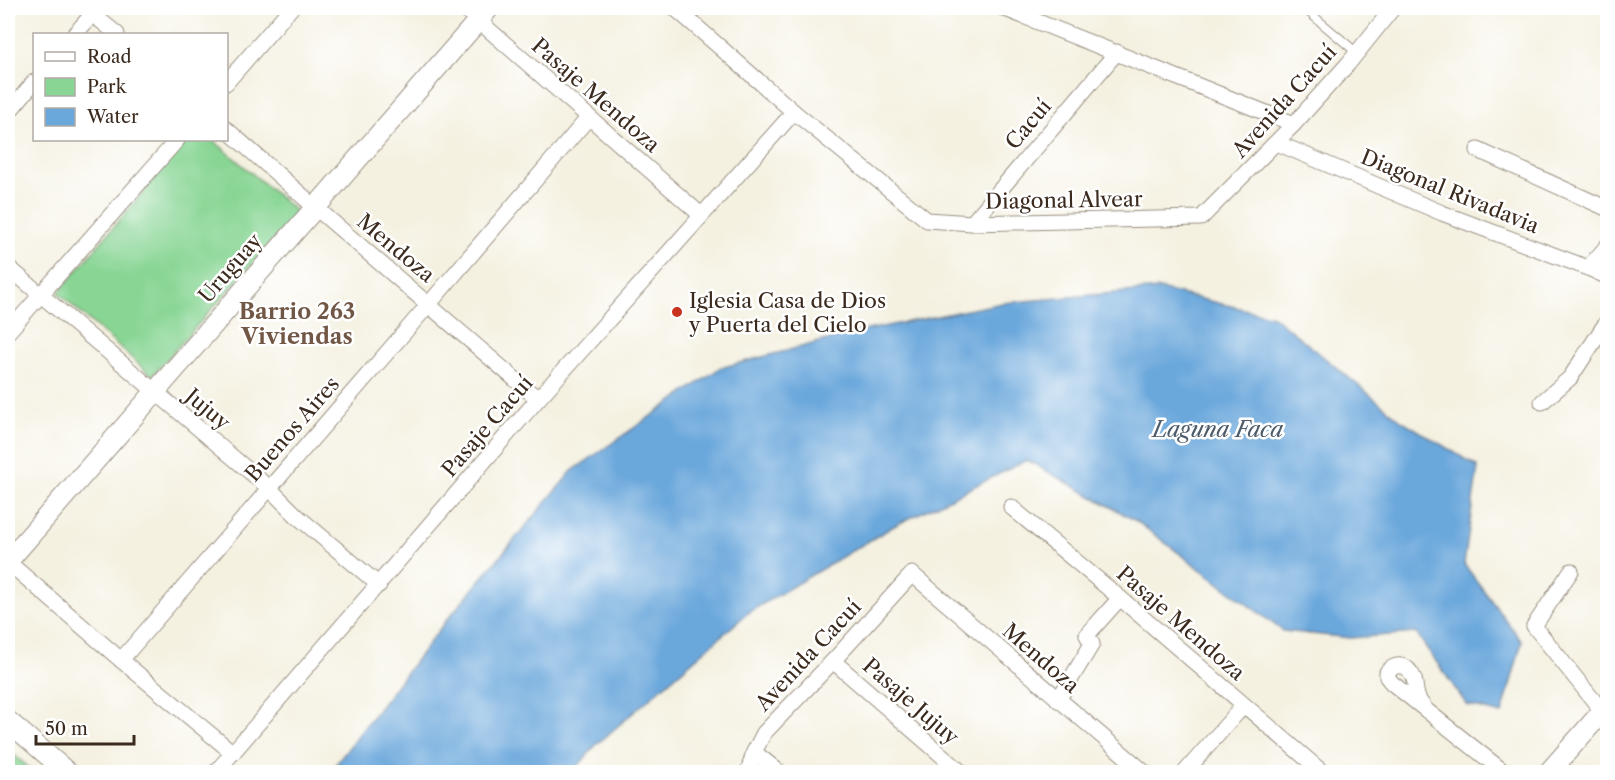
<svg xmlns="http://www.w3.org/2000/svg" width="1615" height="780" font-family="'Libre Caslon Text',serif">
	<rect width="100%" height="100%" fill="#fff"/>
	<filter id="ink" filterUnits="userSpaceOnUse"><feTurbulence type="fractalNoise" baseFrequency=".0167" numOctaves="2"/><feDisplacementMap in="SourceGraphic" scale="12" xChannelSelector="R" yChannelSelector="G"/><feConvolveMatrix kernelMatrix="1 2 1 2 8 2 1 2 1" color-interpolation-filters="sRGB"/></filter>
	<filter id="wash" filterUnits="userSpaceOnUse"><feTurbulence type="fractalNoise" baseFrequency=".008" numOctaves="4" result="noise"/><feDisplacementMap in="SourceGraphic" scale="24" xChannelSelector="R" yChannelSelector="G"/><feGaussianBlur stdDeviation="1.35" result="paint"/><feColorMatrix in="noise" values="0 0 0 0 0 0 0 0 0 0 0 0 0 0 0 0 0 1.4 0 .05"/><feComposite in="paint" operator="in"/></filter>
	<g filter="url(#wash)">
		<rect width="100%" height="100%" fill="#f4f1e1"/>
		<g fill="#88d594" stroke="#628059" stroke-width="1.5">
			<path d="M187 140H213L298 213 152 376 58 293Z"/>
			<path d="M8 750 34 772H8Z"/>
		</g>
		<path fill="#6aa7db" stroke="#52687c" stroke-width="1.5" d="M1159 289 1273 316 1401 420 1478 467 1464 564 1522 642 1502 714 1467 705 1416 633 1350 638 1283 631 1136 521 1027 460 894 526 749 612 596 745 573 772H330L445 622 572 471 720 368 862 331 1002 303Z"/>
	</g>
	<g filter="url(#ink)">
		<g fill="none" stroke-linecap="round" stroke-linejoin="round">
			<g stroke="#988e80" stroke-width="10">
				<path id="service" d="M1304 8 1356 52"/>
			</g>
			<g stroke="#988e80" stroke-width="17">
				<g id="minor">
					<path d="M85 8 117 34"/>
					<path d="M464 8 701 215"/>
					<path d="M675 8 794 112 927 220 972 223 1201 218 1294 124 1348 64 1393 8"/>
					<path d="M1003 8 1294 124"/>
					<path d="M75 34 98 8"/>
					<path d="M226 83 291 8"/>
					<path d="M8 113 34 82"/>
					<path d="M226 129 315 207 538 399"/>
					<path d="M1277 143 1442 213 1588 268 1608 277"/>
					<path d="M1478 150 1608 209"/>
					<path d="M972 223 1117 52"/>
					<path d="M8 267 269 488 297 516 379 585"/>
					<path d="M1588 268 1608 245"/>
					<path d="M8 332 177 140"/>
					<path d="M1542 402 1570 378 1608 320"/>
					<path d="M1011 507 1120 598 1322 772"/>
					<path d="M8 562 121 660 233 753"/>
					<path d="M1571 571 1534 626 1602 711"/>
					<path d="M121 660 429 304 589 117"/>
					<path d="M833 661 961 772"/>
					<path d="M1058 700 1092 644 1087 635 1120 598"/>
					<path d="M1427 711C1424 707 1420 703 1418 698 1415 692 1416 685 1414 679 1408 664 1397 662 1387 672V677L1392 683 1504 772"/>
					<path d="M754 752 779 772"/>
					<path d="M216 772 538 399 794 112"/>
					<path d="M748 772 754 752 764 733 833 661 912 574 1144 772"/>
					<path d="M1185 772 1244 705"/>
				</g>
			</g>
			<g stroke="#988e80" stroke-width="22">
				<g id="tertiary">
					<path d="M8 561 489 8"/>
					<path d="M8 721 67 772"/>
					<path d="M1549 772 1608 705"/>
				</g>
			</g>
			<use href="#service" stroke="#fff" stroke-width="8"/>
			<use href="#minor" stroke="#fff" stroke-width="15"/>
			<use href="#tertiary" stroke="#fff" stroke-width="20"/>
		</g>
	</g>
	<circle fill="#c8321e" stroke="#fff" stroke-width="2" cx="677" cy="312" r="6"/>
	<g text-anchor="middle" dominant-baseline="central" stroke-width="5" stroke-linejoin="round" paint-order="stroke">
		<g font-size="21" fill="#3b2a1e" stroke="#fff">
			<text transform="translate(596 95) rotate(41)">Pasaje Mendoza</text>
			<text transform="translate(1284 101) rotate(-48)">Avenida Cacuí</text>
			<text transform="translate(1028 124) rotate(-50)">Cacuí</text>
			<text transform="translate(1450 191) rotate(22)">Diagonal Rivadavia</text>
			<text transform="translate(1064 200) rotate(-1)">Diagonal Alvear</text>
			<text transform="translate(396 248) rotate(40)">Mendoza</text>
			<text transform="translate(230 268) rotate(-49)">Uruguay</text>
			<text transform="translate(208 409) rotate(40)">Jujuy</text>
			<text transform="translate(487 426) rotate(-49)">Pasaje Cacuí</text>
			<text transform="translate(292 429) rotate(-49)">Buenos Aires</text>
			<text transform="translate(1181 623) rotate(41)">Pasaje Mendoza</text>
			<text transform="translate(808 655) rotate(-47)">Avenida Cacuí</text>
			<text transform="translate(1041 658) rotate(41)">Mendoza</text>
			<text transform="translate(911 701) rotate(41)">Pasaje Jujuy</text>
		</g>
		<g font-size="21" fill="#3b2a1e" stroke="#fff" text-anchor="start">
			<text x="689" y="300">Iglesia Casa de Dios<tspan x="689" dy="24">y Puerta del Cielo</tspan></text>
		</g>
		<g font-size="22" font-weight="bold" fill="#715745" stroke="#fff">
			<text x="297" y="311">Barrio 263<tspan x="297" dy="25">Viviendas</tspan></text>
		</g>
		<g font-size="22" font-style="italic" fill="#4e5c6a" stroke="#fff">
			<text x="1218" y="429">Laguna Faca</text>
		</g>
	</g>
	<rect width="1615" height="780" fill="none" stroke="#fff" stroke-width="30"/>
	<rect x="33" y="33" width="195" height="108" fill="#ffffff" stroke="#b1aaa5" stroke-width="1.5"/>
	<rect x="45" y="52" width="30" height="9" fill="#ffffff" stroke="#b1aaa5" stroke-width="1.5"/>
	<text x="87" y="63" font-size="18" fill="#3b2a1e">Road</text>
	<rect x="45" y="78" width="30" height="18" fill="#88d594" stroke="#b1aaa5" stroke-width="1.5"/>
	<text x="87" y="93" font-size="18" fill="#3b2a1e">Park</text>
	<rect x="45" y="108" width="30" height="18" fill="#6aa7db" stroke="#b1aaa5" stroke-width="1.5"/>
	<text x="87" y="123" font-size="18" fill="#3b2a1e">Water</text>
	<path d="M36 735v9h98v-9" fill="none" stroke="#3b2a1e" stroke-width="3"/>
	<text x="45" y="735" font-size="18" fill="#3b2a1e" stroke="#ffffff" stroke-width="4.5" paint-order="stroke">50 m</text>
</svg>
